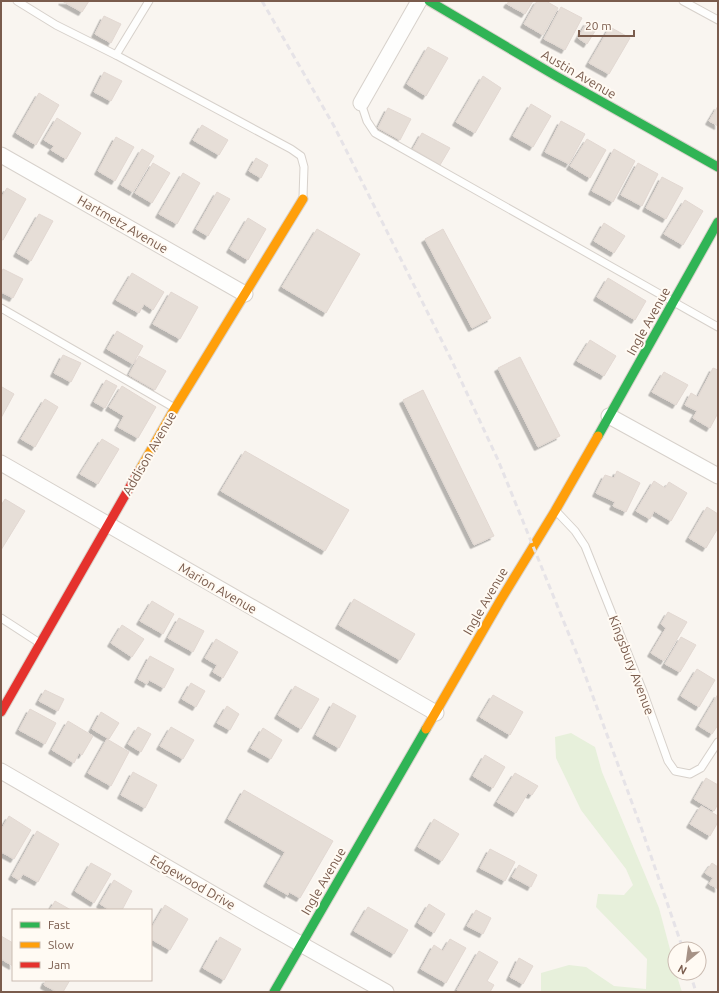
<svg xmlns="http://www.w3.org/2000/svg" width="719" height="993" font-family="Ubuntu,sans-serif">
	<defs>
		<filter id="shadow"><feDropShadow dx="-3.5" dy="3.5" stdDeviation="0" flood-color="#0004"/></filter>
	</defs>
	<rect width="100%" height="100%" fill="#f9f5f0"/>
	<path fill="#e7f0db" d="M571 733 595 747 602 772 659 908 675 968V973H676L682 992H541V973L569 965 586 967 614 986 646 989 647 959 596 907 598 894 624 895 633 885 626 869 581 810 556 758 555 737Z"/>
	<g fill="#e6ded7" stroke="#e2d8d2" filter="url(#shadow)">
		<path d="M62 1H89L82 12Z"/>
		<path d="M509 1H533L525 14 507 4Z"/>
		<path d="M537 1H546L558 8 543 35 524 24Z"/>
		<path d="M561 7 582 18 565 50 544 39Z"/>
		<path d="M104 16 121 24 111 43 95 34Z"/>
		<path d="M587 22 597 28 587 44 578 38Z"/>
		<path d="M610 27 630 38 609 74 589 63Z"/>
		<path d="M428 47 448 58 426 96 407 84Z"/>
		<path d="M104 72 122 81 111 101 94 92Z"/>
		<path d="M483 76 501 88 475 133 456 122Z"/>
		<path d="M39 93 59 105 36 145 16 133Z"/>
		<path d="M531 104 551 116 533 147 513 136Z"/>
		<path d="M718 106V126L709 121Z"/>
		<path d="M388 108 411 119 400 140 378 128Z"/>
		<path d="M57 118 81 133 66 159 51 150 54 146 44 140Z"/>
		<path d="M561 121 585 134 569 164 545 152Z"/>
		<path d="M202 125 228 140 219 155 193 140Z"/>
		<path d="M422 133 450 148 440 165 413 149Z"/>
		<path d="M116 137 134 147 115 181 98 171Z"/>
		<path d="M587 139 606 150 590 178 570 166Z"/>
		<path d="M142 149 154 156 133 192 121 185Z"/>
		<path d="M614 149 635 161 613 202 592 191Z"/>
		<path d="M256 158 268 165 261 178 249 171Z"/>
		<path d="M153 163 170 173 152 203 135 193Z"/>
		<path d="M638 163 658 174 642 206 621 195Z"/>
		<path d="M183 173 200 183 177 224 159 214Z"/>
		<path d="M662 177 683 188 666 219 646 208Z"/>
		<path d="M7 188 26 199 3 240 1 239V198Z"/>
		<path d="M217 192 230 199 208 236 196 229Z"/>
		<path d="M685 200 703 211 683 245 664 234Z"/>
		<path d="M39 214 53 221 31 261 17 253Z"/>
		<path d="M248 218 266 229 248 260 230 249Z"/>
		<path d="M604 223 625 236 614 253 594 241Z"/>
		<path d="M317 229 360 254 326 313 282 287Z"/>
		<path d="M443 229 491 318 472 328 425 239Z"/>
		<path d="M3 269 23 279 13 298 1 292V273Z"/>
		<path d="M132 273 164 292 153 310 144 304 139 313 116 300Z"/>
		<path d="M608 278 646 301 635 320 597 297Z"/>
		<path d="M171 292 198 307 180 339 153 324Z"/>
		<path d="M117 331 143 346 133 364 107 349Z"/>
		<path d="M590 340 616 356 604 376 577 361Z"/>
		<path d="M63 355 81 363 71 382 54 373Z"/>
		<path d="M139 356 166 371 155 390 129 375Z"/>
		<path d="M520 357 560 436 538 447 498 368Z"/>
		<path d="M713 368 718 370V413L710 428 693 418 697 411 685 405 691 393 698 397Z"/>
		<path d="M664 372 688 385 676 405 652 392Z"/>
		<path d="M106 380 117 386 105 408 94 402Z"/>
		<path d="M122 386 156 407 138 438 118 427 124 416 109 407Z"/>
		<path d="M2 387 14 394 1 418V389Z"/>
		<path d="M423 390 494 536 474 545 403 400Z"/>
		<path d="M45 399 58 407 35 447 21 439Z"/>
		<path d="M102 439 119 449 98 484 80 474Z"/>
		<path d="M245 451 349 510 325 551 221 491Z"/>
		<path d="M617 471 640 483 626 512 613 506 615 502 596 493 605 475 614 478Z"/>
		<path d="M654 481 665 488 669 482 687 493 671 521 654 511 650 519 636 511Z"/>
		<path d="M5 499 25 511 1 550V506Z"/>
		<path d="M707 507 718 514V528L706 548 689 538Z"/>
		<path d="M354 599 415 634 400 660 339 625Z"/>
		<path d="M152 601 174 614 163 634 140 621Z"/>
		<path d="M668 612 687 622 664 661 651 653 666 628 661 624Z"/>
		<path d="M179 618 204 631 193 652 168 638Z"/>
		<path d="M122 625 144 639 132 657 111 643Z"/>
		<path d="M681 637 696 645 680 672 665 664Z"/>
		<path d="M216 639 238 652 223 678 213 672 217 665 205 658Z"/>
		<path d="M150 656 174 669 164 688 149 680 147 684 138 679Z"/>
		<path d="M697 669 715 680 699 707 681 696Z"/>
		<path d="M191 683 205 691 196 707 182 699Z"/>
		<path d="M295 686 319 699 301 729 278 715Z"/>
		<path d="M45 690 64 699 58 711 39 701Z"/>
		<path d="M718 694V725L712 734 699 726Z"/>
		<path d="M493 695 523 712 510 735 480 717Z"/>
		<path d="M333 703 356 716 339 748 316 735Z"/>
		<path d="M227 706 239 714 230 730 217 723Z"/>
		<path d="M30 709 56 723 45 744 19 730Z"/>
		<path d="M101 712 119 723 109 739 92 729Z"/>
		<path d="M68 721 93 736 82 755 79 753 74 763 52 750Z"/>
		<path d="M138 727 151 734 141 752 128 744Z"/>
		<path d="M171 727 194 740 183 759 160 746Z"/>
		<path d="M263 728 282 740 271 759 251 748Z"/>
		<path d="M107 739 129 752 111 786 88 773Z"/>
		<path d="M485 755 505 767 493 788 473 776Z"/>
		<path d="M133 772 157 785 145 808 121 795Z"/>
		<path d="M515 773 538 786 532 795 528 793 516 813 497 802Z"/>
		<path d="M706 778 718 785V804L714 811 694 799Z"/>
		<path d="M244 790 333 841 300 898 289 892 288 895 267 883 285 852 228 819Z"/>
		<path d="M701 806 718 816V822L710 836 690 824Z"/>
		<path d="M9 816 31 830 14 859 1 852V830Z"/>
		<path d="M434 819 459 834 442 861 418 847Z"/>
		<path d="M37 831 59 844 38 882 23 874 19 880 12 876Z"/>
		<path d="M490 849 515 862 505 881 480 868Z"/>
		<path d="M91 863 111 874 94 903 75 891Z"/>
		<path d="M712 863 718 867V889L709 884 713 878 705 873Z"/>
		<path d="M519 865 537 875 531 887 512 877Z"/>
		<path d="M114 880 132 891 122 910H110L100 904Z"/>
		<path d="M55 901 71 910H50Z"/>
		<path d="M429 904 445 914 434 933 418 923Z"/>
		<path d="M165 905 188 919 170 950 151 939V929Z"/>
		<path d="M368 907 408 930 394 954 354 931Z"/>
		<path d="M476 910 491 918 483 934 467 926Z"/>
		<path d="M1 936 13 943V966L1 959Z"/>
		<path d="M220 937 241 949 224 980 203 968Z"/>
		<path d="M450 939 466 948 446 983 421 969 434 945 443 951Z"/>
		<path d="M479 951 498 962 487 981 494 985 490 992H460L457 990Z"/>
		<path d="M519 958 533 966 523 984 510 977Z"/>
		<path d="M46 980H70L63 992H57L44 985Z"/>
	</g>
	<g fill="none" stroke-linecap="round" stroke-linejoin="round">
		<g stroke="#d7d1cb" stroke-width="9">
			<g id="lane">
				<path d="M17 1 56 25 116 55 291 149 301 156 304 167 303 197"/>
				<path d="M683 1 718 20"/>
				<path d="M116 55 149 1"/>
				<path d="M361 103 367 121 375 133 718 327"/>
				<path d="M1 308 173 407"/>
				<path d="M557 512 575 531 585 546 644 694 668 761 675 771 690 774 701 768 718 742"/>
				<path d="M1 618 38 642"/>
			</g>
		</g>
		<g stroke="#d7d1cb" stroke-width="17">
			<g id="street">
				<path d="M361 103 419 1"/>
				<path d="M1 155 245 294"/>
				<path d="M609 416 718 476"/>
				<path d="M1 463 436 713"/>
				<path d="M1 771 258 920 386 992"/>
			</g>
		</g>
		<g stroke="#d9d2cb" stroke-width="11">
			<g id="fast">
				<path d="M429 1 556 76 718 167"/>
				<path d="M598 436 718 222"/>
				<path d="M274 992 426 729"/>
			</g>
		</g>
		<g stroke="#d9d2cb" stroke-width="11">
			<g id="slow">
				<path d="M139 471 175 408 303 199"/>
				<path d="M426 729 500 601 555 511 598 436"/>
			</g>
		</g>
		<g stroke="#d9d2cb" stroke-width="11">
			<path id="jam" d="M1 712 139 471"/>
		</g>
		<use href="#lane" stroke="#fefefd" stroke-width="7"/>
		<use href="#street" stroke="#fefefd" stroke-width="15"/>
		<use href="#fast" stroke="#30b455" stroke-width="9"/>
		<use href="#slow" stroke="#ff9f0a" stroke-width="9"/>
		<use href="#jam" stroke="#e5322d" stroke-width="9"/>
		<g stroke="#e6e3e7" stroke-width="3" stroke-dasharray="6 4" stroke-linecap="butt">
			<path d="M262 1 334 126 451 359 498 460 581 664 642 830 683 949"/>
			<path d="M690 973 696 992"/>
		</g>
	</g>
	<g text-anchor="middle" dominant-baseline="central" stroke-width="4" stroke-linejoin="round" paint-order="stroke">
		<g font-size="13" fill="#7a5c4d" stroke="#fffaf3">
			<text transform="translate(579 74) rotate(30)">Austin Avenue</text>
			<text transform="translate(123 224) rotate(30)">Hartmetz Avenue</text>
			<text transform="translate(648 321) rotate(-61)">Ingle Avenue</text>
			<text transform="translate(149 453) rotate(-60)">Addison Avenue</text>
			<text transform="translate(218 588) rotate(30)">Marion Avenue</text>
			<text transform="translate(485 601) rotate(-60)">Ingle Avenue</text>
			<text transform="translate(632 665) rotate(69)">Kingsbury Avenue</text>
			<text transform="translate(323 881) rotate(-60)">Ingle Avenue</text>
			<text transform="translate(193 882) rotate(30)">Edgewood Drive</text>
		</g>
	</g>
	<rect width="719" height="993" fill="none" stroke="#7a5c4d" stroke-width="4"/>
	<rect x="12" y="909" width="140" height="72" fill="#fffaf3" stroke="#cabbb1"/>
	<rect x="20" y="922" width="20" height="6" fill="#30b455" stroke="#cabbb1"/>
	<text x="48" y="929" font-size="12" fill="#7a5c4d">Fast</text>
	<rect x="20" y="942" width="20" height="6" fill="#ff9f0a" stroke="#cabbb1"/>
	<text x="48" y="949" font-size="12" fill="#7a5c4d">Slow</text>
	<rect x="20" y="962" width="20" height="6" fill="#e5322d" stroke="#cabbb1"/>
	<text x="48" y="969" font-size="12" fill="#7a5c4d">Jam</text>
	<g transform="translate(687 961) rotate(209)"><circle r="19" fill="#fffaf3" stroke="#cabbb1"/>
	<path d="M0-3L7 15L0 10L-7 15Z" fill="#a69286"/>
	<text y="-6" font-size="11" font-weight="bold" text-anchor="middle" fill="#7a5c4d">N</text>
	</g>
	<path d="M579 30v6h55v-6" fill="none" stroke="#7a5c4d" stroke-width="2"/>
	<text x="585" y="30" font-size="12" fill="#7a5c4d" stroke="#fffaf3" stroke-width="3" paint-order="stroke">20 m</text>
</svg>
